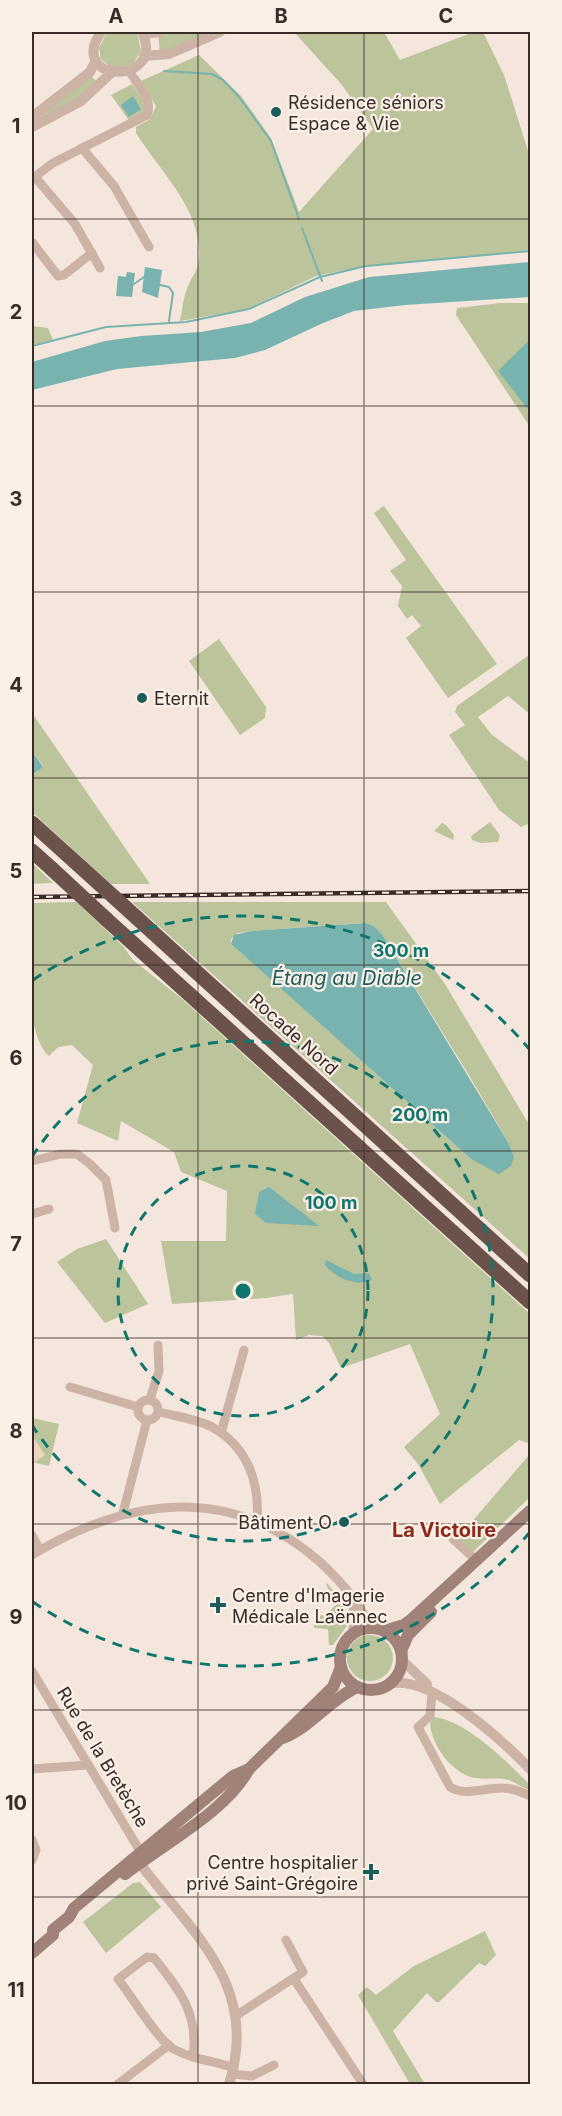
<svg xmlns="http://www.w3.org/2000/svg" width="562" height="2116" font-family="Inter,sans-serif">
	<rect width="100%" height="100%" fill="#f4e6dc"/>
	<g fill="#bbc49a" fill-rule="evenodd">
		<path d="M107 32H137L141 51 133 64 113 69 101 59 99 48Z"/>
		<path d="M167 32H211L160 53 158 34Z"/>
		<path d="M294 32H384L400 60 474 32H483L504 75 530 157V250L356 268 316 276 248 309 180 321C182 311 183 299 187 289 190 279 198 271 199 260 204 212 159 170 136 133V127L150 119 156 106 141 81 199 55 241 96 271 138 299 212 373 129 342 85Z"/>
		<path d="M91 76 98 83 83 98 32 120Z"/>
		<path d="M132 84C139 94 148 102 144 114L130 122 111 95Z"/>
		<path d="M501 303H530V339L499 371 528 408 530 406V427L456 315 457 308Z"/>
		<path d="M32 326 48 328 53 340 32 345Z"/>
		<path d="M384 506 497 664 448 698 406 638 421 626 412 615 407 619 398 606 402 586 390 571 406 560 374 513Z"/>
		<path d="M219 639 266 707 265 718 240 735 189 661Z"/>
		<path d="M529 655 530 714 508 696 478 717 491 734 530 763V823L521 827 499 810 449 735 465 725 455 712 457 706Z"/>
		<path d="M32 713 150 884H111L32 812V772L34 774 43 766 32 751Z"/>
		<path d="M490 822 500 835 498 842 481 843 472 840 471 836Z"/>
		<path d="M442 823 446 825 454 835 453 840 434 831Z"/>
		<path d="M32 863 53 883 32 884Z"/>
		<path d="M76 902 123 946 133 960 182 999 530 1314V1444L519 1440 440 1504 418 1464 404 1447 440 1414 410 1344 341 1368 329 1343 322 1336 309 1335 296 1340 293 1294 266 1298 172 1304 161 1241H226L227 1191 181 1172 174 1152 121 1121 118 1141 77 1123 93 1065 72 1045 58 1047 49 1056C21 1031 32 941 32 903Z"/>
		<path d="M132 902H386L445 984 530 1126V1259ZM366 923 374 926 382 934 470 1077 509 1144 514 1157 471 1159 231 944V939L238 933 251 931Z"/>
		<path d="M106 1239 148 1304 105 1323 57 1262 77 1249Z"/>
		<path d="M32 1418 59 1424 49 1466 32 1462Z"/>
		<path d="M530 1454V1497L472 1553 457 1539Z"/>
		<path d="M327 1583 345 1606 349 1623 333 1645H329L328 1629 314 1628 315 1616 325 1615 338 1603 326 1585Z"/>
		<circle cx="370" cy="1658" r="23"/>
		<path d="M434 1717C465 1720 509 1763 530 1785V1790C523 1788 516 1783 509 1780 498 1777 486 1780 476 1778 453 1775 431 1745 430 1723Z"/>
		<path d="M140 1882 161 1907 106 1953 83 1922 133 1883Z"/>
		<path d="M485 1931 496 1955 485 1966 479 1963 439 2002H436L427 1993 393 2031 425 2084H410L358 1995 367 1987 376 1995 414 1966Z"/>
	</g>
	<path fill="#edd5c1" d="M33 1437 45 1455 35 1462 32 1456Z"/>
	<g fill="#78b3af">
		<path d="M133 96 141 109 129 117 121 105Z"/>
		<path d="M530 262V297L405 305 354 311 323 323 265 350 235 358 117 369 32 390V362L105 341 141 336 201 332 251 323 305 297 369 277Z"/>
		<path d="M145 267 162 270 158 298 142 292Z"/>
		<path d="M127 272 135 273 132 297 116 296 118 276 126 277Z"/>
		<path d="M530 339V406L527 408 498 371Z"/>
		<path d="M32 751 43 767 33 774 32 772Z"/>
		<path d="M366 923 374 926 382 934 509 1144 514 1157 511 1166 499 1174 471 1159 231 944 234 935 251 931Z"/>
		<path d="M269 1187 318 1225 319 1226 266 1223 255 1214 259 1192Z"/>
		<path d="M326 1260 354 1274 369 1273 372 1280C356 1287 336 1278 325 1265Z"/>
	</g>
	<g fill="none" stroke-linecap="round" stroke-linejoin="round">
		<g stroke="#78b3af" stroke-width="2">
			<path d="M164 71 212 74 223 80 239 97 271 141 299 219"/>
			<path d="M302 228 322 281"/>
			<path d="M134 284 144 277"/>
			<path d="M160 285 169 287 173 293 169 321"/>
			<path d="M32 346 106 327 186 322 249 309 320 277 366 266 530 251"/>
		</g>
		<g stroke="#cdb3a6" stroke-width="9">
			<path d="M82 148 114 186 149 247"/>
			<path d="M35 177 75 224 100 268"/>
			<path d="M32 179 53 163 147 115C154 100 137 84 129 71"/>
			<path d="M32 242 58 276 64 275 92 253"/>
			<path d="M32 1161 61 1154H77L90 1164 106 1180 115 1228"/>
			<path d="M32 1214 49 1209"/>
			<path d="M70 1387 138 1407"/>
			<path d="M150 1399 159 1371 158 1345"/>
			<circle cx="148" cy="1410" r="10"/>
			<path d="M159 1412C175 1416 197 1419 212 1427 248 1447 260 1483 257 1522"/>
			<path d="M221 1433 244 1350"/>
			<path d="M123 1513 147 1420"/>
			<path d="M32 1535 40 1550"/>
			<path d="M453 1539 477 1561"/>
			<path d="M32 1555C128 1497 230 1483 320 1562 332 1573 344 1586 354 1599 361 1609 366 1621 376 1628"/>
			<path d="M351 1602 355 1613 352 1634"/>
			<path d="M32 1671 143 1856"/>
			<path d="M432 1693 430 1716 418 1727 450 1787C466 1797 485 1787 503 1788 513 1788 522 1792 530 1796"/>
			<path d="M32 1769 88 1765"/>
			<path d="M32 1840 36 1850 32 1860"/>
			<path d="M294 1979 363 2084"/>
			<path d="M237 2015 303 1972 286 1940"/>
			<path d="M193 2056C199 2014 179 1989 154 1958L147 1957 118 1979C131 1995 157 2039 172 2048 190 2059 215 2061 234 2068"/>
			<path d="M232 2074 252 2076 274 2065"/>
			<path d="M118 2084 169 2045"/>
		</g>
		<g stroke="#cdb3a6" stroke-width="10">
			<path d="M101 32C66 84 167 86 142 32"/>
			<path d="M144 34 159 32"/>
			<path d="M144 56 169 54 220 32"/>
			<path d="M32 117 90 72 96 60"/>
			<path d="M32 127 81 101 111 73"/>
			<path d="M402 1660 427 1684"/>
			<path d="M389 1684C430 1673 503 1741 530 1769"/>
			<path d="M135 1857C189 1931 261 1983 229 2084"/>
		</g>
		<g stroke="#a18278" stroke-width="12">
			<circle cx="371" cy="1659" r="31"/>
			<path d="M384 1631 404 1625 412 1619 530 1511"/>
			<path d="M401 1651 408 1635 431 1612"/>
			<path d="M283 1738C311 1727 329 1700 357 1687"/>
			<path d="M125 1874C163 1844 226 1812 249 1769"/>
			<path d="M32 1953 53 1935V1930L69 1917 74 1908 233 1776 249 1769 333 1687 341 1667"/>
		</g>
		<g stroke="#6b524b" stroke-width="15">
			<path d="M32 823 83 869"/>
			<path d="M32 851 52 869"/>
			<path d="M137 918 530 1275"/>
			<path d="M106 919 530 1302"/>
		</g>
		<g stroke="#392b28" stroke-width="4.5">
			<path id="rail" d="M32 897 530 891"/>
		</g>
		<use href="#rail" stroke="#fbf0e8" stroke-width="2" stroke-dasharray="7" stroke-linecap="butt"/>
		<g stroke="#6b524b" stroke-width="15">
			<path d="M52 869 106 919"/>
			<path d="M83 869 137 918"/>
		</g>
	</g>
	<path fill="none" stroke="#392b28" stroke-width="1.5" stroke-opacity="0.55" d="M198 32V2084M364 32V2084M32 219H530M32 406H530M32 592H530M32 778H530M32 965H530M32 1151H530M32 1338H530M32 1524H530M32 1710H530M32 1897H530"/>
	<g fill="none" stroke="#0f766e" stroke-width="3" stroke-dasharray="10 8">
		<circle cx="243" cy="1291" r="125"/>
		<path d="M32 1157A250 250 0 1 1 32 1425"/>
		<path d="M530 1532A375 375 0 0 1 33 1602M33 980A375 375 0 0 1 530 1050"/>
	</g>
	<g fill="#1a5d5a" stroke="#fbf0e8" stroke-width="2">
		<circle cx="276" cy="112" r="6"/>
		<circle cx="142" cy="698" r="6"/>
		<circle cx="344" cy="1522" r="6"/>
		<path d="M215 1596h6v6h6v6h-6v6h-6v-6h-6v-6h6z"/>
		<path d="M368 1863h6v6h6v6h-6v6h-6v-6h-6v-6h6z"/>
	</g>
	<g text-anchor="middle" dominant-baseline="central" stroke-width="4.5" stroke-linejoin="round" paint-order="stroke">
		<g font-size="18" fill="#392b28" stroke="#fbf0e8" text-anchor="start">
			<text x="288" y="102">Résidence séniors<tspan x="288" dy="21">Espace &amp; Vie</tspan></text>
			<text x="154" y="698">Eternit</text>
			<text x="332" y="1522" text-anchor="end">Bâtiment O</text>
			<text x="232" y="1595">Centre d'Imagerie<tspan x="232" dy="21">Médicale Laënnec</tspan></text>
			<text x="358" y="1862" text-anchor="end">Centre hospitalier<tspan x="358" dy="21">privé Saint-Grégoire</tspan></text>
		</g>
		<g font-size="18" fill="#392b28" stroke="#fbf0e8">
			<text transform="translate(294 1034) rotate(42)">Rocade Nord</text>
			<text transform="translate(103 1757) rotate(59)">Rue de la Bretèche</text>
		</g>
		<g font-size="20" font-style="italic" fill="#1a5d5a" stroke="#fbf0e8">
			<text x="347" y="978">Étang au Diable</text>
		</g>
		<g font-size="20" font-weight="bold" fill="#8d291b" stroke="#fbf0e8">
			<text x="444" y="1530">La Victoire</text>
		</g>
	</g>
	<circle cx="243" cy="1291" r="9" fill="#0f766e" stroke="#fbf0e8" stroke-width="3"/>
	<g font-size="18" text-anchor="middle" font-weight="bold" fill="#0f766e" stroke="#fbf0e8" stroke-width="4.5" stroke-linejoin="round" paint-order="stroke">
		<text x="401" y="957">300 m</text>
		<text x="420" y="1121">200 m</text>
		<text x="331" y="1209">100 m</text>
	</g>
	<rect width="562" height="2116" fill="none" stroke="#fbf0e8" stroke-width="66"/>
	<rect x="33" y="33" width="496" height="2050" fill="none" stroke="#392b28" stroke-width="2"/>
	<g font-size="20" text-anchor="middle" font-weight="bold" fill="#392b28">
		<text x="116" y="23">A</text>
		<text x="281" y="23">B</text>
		<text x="446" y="23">C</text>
		<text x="16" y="133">1</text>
		<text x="16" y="319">2</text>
		<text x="16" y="506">3</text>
		<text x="16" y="692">4</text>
		<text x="16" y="878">5</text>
		<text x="16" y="1065">6</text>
		<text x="16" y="1251">7</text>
		<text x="16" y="1438">8</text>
		<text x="16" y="1624">9</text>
		<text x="16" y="1810">10</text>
		<text x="16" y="1997">11</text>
	</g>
</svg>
